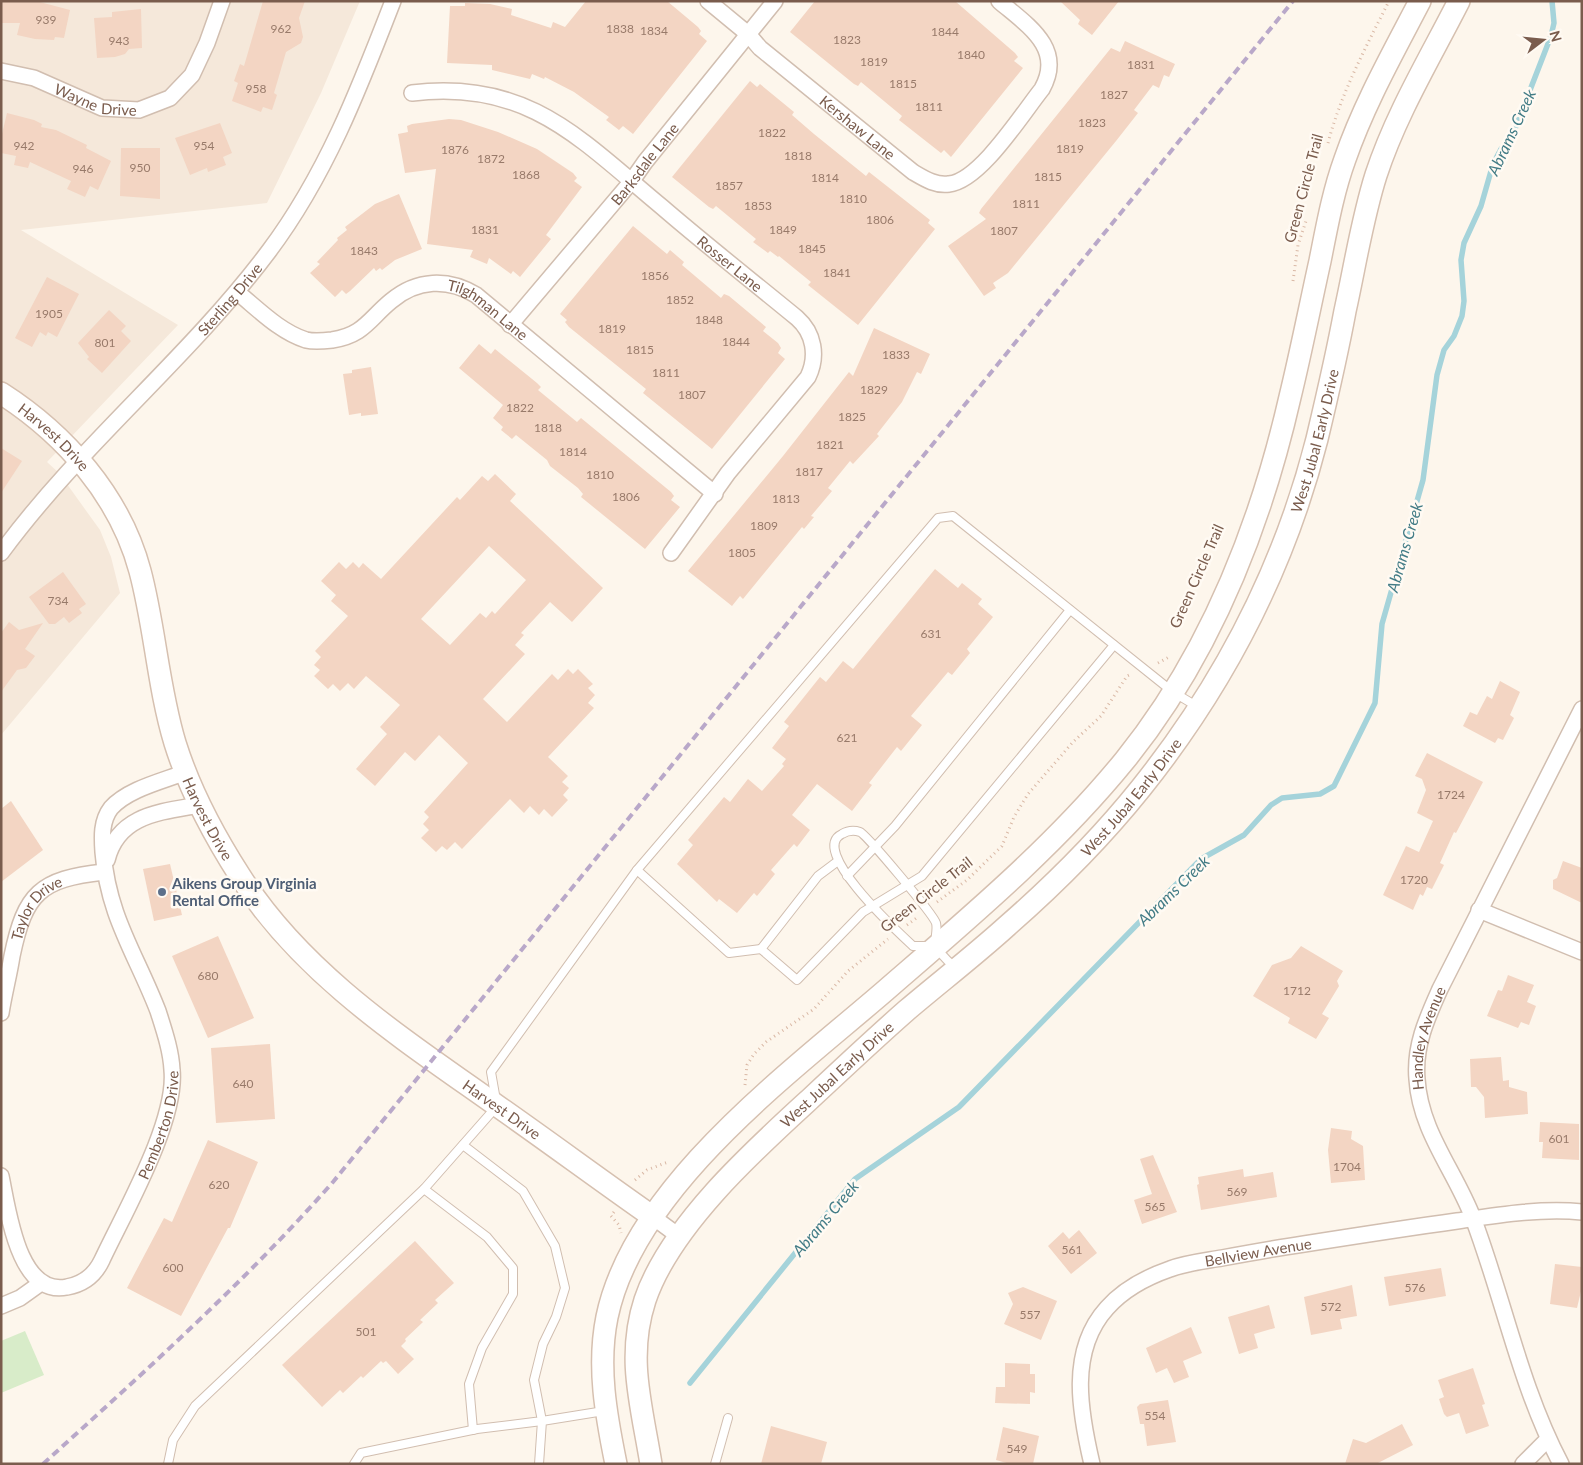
<svg xmlns="http://www.w3.org/2000/svg" width="1583" height="1465" font-family="Lato,sans-serif">
	<rect width="100%" height="100%" fill="#fdf6ec"/>
	<path fill="#f5e8da" d="M1 1H360L321 93 267 203 21 230 178 325 47 462 59 473 100 530 111 557 120 593 1 735Z"/>
	<path fill="#d8ecc9" d="M25 1331 44 1375 1 1393V1341Z"/>
	<g fill="none" stroke-linecap="round" stroke-linejoin="round">
		<path stroke="#a5d3da" stroke-width="5.5" d="M690 1383 855 1179 959 1107 1201 859 1244 835 1271 805 1282 798 1320 794 1334 786 1375 703 1382 624 1423 480 1437 375 1444 350 1454 336 1462 316 1464 301 1461 260 1464 243 1481 206 1493 164 1501 149 1513 134 1551 36 1554 23 1552 1"/>
	</g>
	<g fill="#f3d5c3" fill-rule="evenodd">
		<path d="M1 1H36L70 10 64 38 55 37 54 40 35 39 17 35 20 23H1Z"/>
		<path d="M263 1H305L299 18 303 37 301 43 286 52 274 93 277 95 272 110 263 107 261 112 232 101 238 83 234 81 240 64 244 66Z"/>
		<path d="M586 1H667L698 27 701 31 699 34 707 41 633 134 623 126 619 130 606 120 609 117 574 92 545 77 544 79 532 74 530 79 492 70V65L447 63 450 6H465V3L490 4 512 9 511 15 551 28 553 22 565 27Z"/>
		<path d="M815 1H955L1015 53 1018 57 1014 61 1023 68 951 157 944 150 941 153 899 120 902 116 861 82 858 86 854 84 790 32Z"/>
		<path d="M1060 1H1119L1092 35 1078 24 1080 20Z"/>
		<path d="M141 9 142 48 129 49 125 54 115 57 97 58 94 18 112 17V12Z"/>
		<path d="M1125 41 1175 64 1169 77 1164 75 1159 88 1153 85 1134 110 1138 113 1116 141 1008 273 993 283 996 288 984 296 948 246 986 219 979 213 981 209 1111 48 1120 52Z"/>
		<path d="M750 81 757 87 760 84 794 112 792 115 814 134 866 176 869 172 930 220 928 223 935 229 858 325 808 285 811 282 779 256 778 257 770 251 768 253 753 242 756 239 716 206 713 209 709 207 672 177Z"/>
		<path d="M7 113 34 120 42 124 41 127 56 130 87 145 86 148 111 161 98 190 90 186 85 197 67 189 71 181 30 162 28 168 14 165 16 156 1 153V138Z"/>
		<path d="M449 119 461 120 498 132 537 149 573 173 577 178 574 181 582 187 546 235 551 239 520 277 513 271 511 274 489 258 487 264 470 257 473 250 427 244 436 169 405 173 398 134 408 132 407 126 412 124Z"/>
		<path d="M220 123 232 153 223 157 226 165 208 172 207 168 190 175 175 138Z"/>
		<path d="M121 148H160V199L120 196Z"/>
		<path d="M399 194 422 249 395 260 382 270 380 268 376 271 374 268 350 291 346 294 342 290 335 297 310 273 320 264 317 262 338 240 337 238 347 230 345 227 375 204Z"/>
		<path d="M633 226 667 254 670 250 684 262 682 265 721 298 724 294 729 296 766 327 763 331 778 343 781 348 778 353 785 359 712 449 643 393 646 389 569 327 565 322 567 320 560 314Z"/>
		<path d="M47 277 79 294 57 337 48 332 46 336 40 332 32 347 15 338Z"/>
		<path d="M109 310 126 326 121 331 131 341 102 373 87 359 89 357 78 343Z"/>
		<path d="M874 328 930 354 921 374 917 372 902 402 877 434 879 436 853 464 850 461 828 488 832 491 811 516 814 517 804 529 802 527 743 599 740 596 732 606 688 571 783 456 849 372 853 376Z"/>
		<path d="M479 344 491 354 495 349 537 383 541 387 538 390 577 422 581 418 671 492 674 496 671 500 680 507 645 549 581 497 583 494 578 488 550 466 547 460 516 435 512 439 501 430 503 427 493 418 503 405 459 368Z"/>
		<path d="M371 367 378 414 361 416V413L349 415 343 374 352 373V370Z"/>
		<path d="M1 448 22 461 1 493Z"/>
		<path d="M495 474 516 494 510 501 603 588 572 622 550 602 521 633 524 635 515 645 525 654 483 699 507 722 552 674 558 680 568 669 573 674 578 669 593 684 588 688 595 695 588 703 594 708 548 757 568 776 562 782 569 788 563 795 568 800 552 817 544 809 539 815 530 806 524 813 510 799 462 849 455 842 447 850 442 846 436 852 421 838 429 830 423 824 429 817 424 812 468 763 439 735 415 761 405 752 375 786 356 769 387 734 380 727 400 705 366 676 354 689 348 683 340 691 333 684 328 689 314 676 320 670 314 665 321 657 315 651 348 616 331 601 336 595 321 581 339 562 346 569 353 562 359 568 363 563 381 579 457 497 460 500 482 476 488 481ZM489 546 526 580 495 614 492 611 486 618 480 613 450 645 421 619Z"/>
		<path d="M935 569 958 588 962 583 982 599 978 604 993 617 967 649 970 653 952 675 948 672 911 716 922 725 901 751 897 747 869 783 872 785 852 811 817 784 792 815 810 830 797 847 794 844 771 870 775 874 757 896 754 893 737 913 719 899 717 902 677 864 693 845 688 840 724 797 730 802 748 779 762 791 784 766 782 764 786 759 772 748 789 726 784 722 820 677 826 682 843 661 853 669Z"/>
		<path d="M63 572 86 604 79 609 82 613 69 623 64 617 55 624H49L29 597Z"/>
		<path d="M9 622 19 630 43 623 25 649 35 656 26 668 17 670 1 692V633Z"/>
		<path d="M1500 681 1520 692 1510 715 1514 718 1503 740 1498 738 1495 743 1463 726 1470 712 1477 715 1487 696 1492 699Z"/>
		<path d="M1427 753 1483 782 1456 833 1454 832 1440 863 1444 865 1432 889 1427 887 1423 896 1420 894 1413 910 1383 895 1406 846 1419 852 1433 821 1417 813 1426 790 1422 779 1415 776Z"/>
		<path d="M11 801 43 850 1 882V809Z"/>
		<path d="M1563 861 1582 868V903L1553 889V880L1557 878Z"/>
		<path d="M170 864 182 915 154 921 143 869Z"/>
		<path d="M218 936 254 1018 208 1038 172 956Z"/>
		<path d="M1301 946 1343 971 1337 981 1339 986 1322 1014 1329 1018 1316 1039 1288 1023 1290 1018 1253 996 1272 965 1291 958Z"/>
		<path d="M1508 975 1534 985 1527 1002 1536 1006 1529 1025 1521 1022 1518 1028 1487 1016 1498 990 1502 991Z"/>
		<path d="M270 1044 275 1119 216 1123 211 1048Z"/>
		<path d="M1501 1057 1503 1081 1509 1080V1087L1527 1092 1528 1114 1485 1118 1484 1097 1476 1087H1471L1470 1059Z"/>
		<path d="M1540 1122 1579 1124V1160L1542 1158 1543 1142H1539Z"/>
		<path d="M1331 1128 1352 1131 1351 1139 1363 1146 1365 1180 1331 1183 1328 1150Z"/>
		<path d="M208 1140 258 1162 230 1228H228L181 1316 127 1288 164 1218 172 1222Z"/>
		<path d="M1153 1155 1177 1212 1142 1224 1134 1200 1152 1194 1140 1159Z"/>
		<path d="M1243 1169 1244 1177 1273 1172 1277 1197 1201 1210 1197 1185 1199 1184 1198 1177Z"/>
		<path d="M1079 1230 1097 1253 1071 1274 1048 1246 1063 1232 1069 1239Z"/>
		<path d="M415 1241 454 1283 435 1300 438 1303 420 1320 423 1322 405 1339 406 1341 401 1346 414 1359 398 1374 386 1361 383 1363 381 1361 363 1378 361 1376 343 1393 340 1390 322 1407 282 1365Z"/>
		<path d="M1555 1264 1582 1267V1287L1577 1308 1550 1304Z"/>
		<path d="M1441 1268 1446 1296 1389 1306 1384 1277Z"/>
		<path d="M1352 1285 1357 1316 1340 1319 1342 1329 1311 1335 1304 1297Z"/>
		<path d="M1023 1287 1057 1301 1041 1340 1004 1324 1013 1304 1008 1293Z"/>
		<path d="M1269 1305 1275 1328 1254 1334 1258 1348 1239 1354 1228 1317Z"/>
		<path d="M1191 1327 1202 1353 1183 1361 1189 1377 1174 1383 1167 1368 1156 1373 1146 1348Z"/>
		<path d="M1005 1363 1030 1364V1374H1035V1393L1030 1392V1404L995 1403 996 1387H1005Z"/>
		<path d="M1473 1368 1485 1404 1482 1405 1489 1426 1466 1434 1459 1413 1447 1417 1444 1414 1439 1399 1444 1397 1438 1380Z"/>
		<path d="M1168 1400 1176 1442 1147 1446 1144 1424H1140L1137 1407 1140 1404Z"/>
		<path d="M1402 1424 1413 1445 1376 1464H1345L1353 1439 1366 1443Z"/>
		<path d="M771 1426 827 1442 821 1464H761Z"/>
		<path d="M1003 1427 1039 1436 1033 1464H1010L996 1460Z"/>
	</g>
	<g fill="none" stroke-linecap="round" stroke-linejoin="round">
		<g stroke="#d1beb0" stroke-width="10">
			<g id="lane">
				<path d="M838 861 818 876 761 949 797 980 863 912 922 876 1114 645"/>
				<path d="M637 870 729 953 761 949"/>
				<path d="M847 876 895 826 1070 610"/>
				<path d="M929 946H913C898 932 808 850 842 834 847 831 854 830 860 832 866 834 933 914 936 923 938 930 934 939 936 946 939 953 950 963 956 969"/>
				<path d="M424 1189 487 1237 513 1268V1294L482 1348 469 1384 473 1430"/>
				<path d="M168 1464 173 1440 195 1406 424 1189 497 1106 491 1072 637 870 938 518 953 516 1173 692 1198 707"/>
				<path d="M354 1464 361 1453 477 1429 542 1421 534 1380 543 1344 556 1317 565 1288 555 1246 523 1191 463 1145"/>
				<path d="M539 1464 542 1421 604 1411"/>
				<path d="M715 1464 728 1418"/>
			</g>
		</g>
		<g stroke="#d1beb0" stroke-width="18">
			<g id="street">
				<path id="s1" d="M708 1 748 34 760 48 913 172C925 179 936 186 949 184 980 181 1022 114 1042 89 1065 48 1027 25 999 1"/>
				<path id="s2" d="M1 71 34 78 102 108 139 110 170 98 192 75 207 43 222 1"/>
				<path id="s3" d="M412 93C528 79 580 139 662 207 706 245 752 281 797 318 814 333 818 356 808 377L728 473 671 553"/>
				<path id="s4" d="M237 292C258 309 280 332 306 340 314 342 324 341 332 340 364 335 369 319 391 301 417 279 448 278 476 295L715 494"/>
				<path id="s5" d="M510 325 631 182 645 162 775 1"/>
				<path id="s6" d="M1 553C81 444 188 359 269 251 326 175 359 89 393 1"/>
				<path d="M107 860C118 815 160 812 199 805"/>
				<path d="M1479 910 1582 952"/>
				<path id="s7" d="M1 1013C4 994 9 975 12 956 25 893 40 879 104 872"/>
				<path id="s8" d="M1 1176C8 1209 18 1297 67 1287 84 1284 95 1275 102 1260 125 1211 177 1121 172 1070 171 1050 164 1030 158 1011 136 954 108 916 103 852 102 837 101 821 111 808 128 789 163 781 186 772"/>
				<path d="M653 1217 680 1237"/>
				<path d="M1 1306 20 1298 41 1283"/>
				<path id="s9" d="M1092 1464C1080 1413 1068 1351 1107 1308 1123 1290 1147 1277 1170 1269 1186 1263 1205 1261 1222 1258 1249 1253 1277 1248 1304 1244 1355 1236 1406 1228 1457 1221 1498 1215 1541 1208 1582 1212"/>
				<path d="M1523 1464 1548 1439"/>
				<path id="s10" d="M1561 1464C1520 1386 1504 1300 1473 1218 1455 1171 1420 1131 1417 1079 1414 1046 1427 1018 1440 989L1582 709"/>
			</g>
		</g>
		<g stroke="#d6c0b0" stroke-width="24">
			<g id="secondary">
				<path id="s11" d="M1 393C65 434 120 496 140 571 155 627 158 687 175 743 190 791 213 834 240 876 302 974 403 1039 496 1105 549 1142 600 1180 653 1217"/>
				<path d="M616 1464C606 1415 597 1366 607 1317 634 1187 790 1073 886 990 969 918 1056 845 1125 760 1210 655 1260 528 1290 397 1301 352 1310 306 1320 261 1327 226 1333 192 1345 159 1364 104 1393 53 1420 1"/>
				<path id="s12" d="M651 1464C642 1407 626 1358 645 1300 670 1226 753 1151 810 1099 842 1069 874 1039 907 1010 940 982 975 955 1007 926 1055 884 1101 838 1141 788 1225 683 1284 569 1317 439 1327 397 1337 354 1345 311 1355 266 1362 219 1376 175 1396 114 1430 58 1459 1"/>
			</g>
		</g>
		<g stroke="#d9b8a5" stroke-width="3" stroke-dasharray="1 4" stroke-linecap="butt">
			<path d="M1328 143C1341 93 1366 47 1389 1"/>
			<path d="M1293 281 1298 245 1306 221"/>
			<path d="M1158 663 1169 657"/>
			<path d="M937 902 967 880 1002 846 1014 817 1028 794 1073 742 1101 716 1127 676 1131 674"/>
			<path d="M907 925 918 917"/>
			<path d="M745 1085 747 1065 754 1054 766 1042 814 1009 848 971 888 939"/>
			<path d="M635 1180 647 1170 668 1162"/>
			<path d="M614 1212 611 1216 619 1225 621 1233"/>
		</g>
		<use href="#lane" stroke="#fff" stroke-width="8"/>
		<use href="#street" stroke="#fff" stroke-width="15"/>
		<use href="#secondary" stroke="#fff" stroke-width="21"/>
		<path stroke="#b9a8c9" stroke-width="4" stroke-dasharray="8 5" stroke-linecap="butt" d="M43 1464C142 1374 244 1283 333 1182L1293 1"/>
	</g>
	<circle fill="#5c6f8a" stroke="#fffaf3" stroke-width="2" cx="162" cy="892" r="5"/>
	<g text-anchor="middle" dominant-baseline="central" stroke-width="5" stroke-linejoin="round" paint-order="stroke">
		<g font-size="12" fill="#987a6a">
			<text x="46" y="19">939</text>
			<text x="281" y="28">962</text>
			<text x="620" y="28">1838</text>
			<text x="654" y="30">1834</text>
			<text x="945" y="31">1844</text>
			<text x="847" y="39">1823</text>
			<text x="119" y="40">943</text>
			<text x="971" y="54">1840</text>
			<text x="874" y="61">1819</text>
			<text x="1141" y="64">1831</text>
			<text x="903" y="83">1815</text>
			<text x="256" y="88">958</text>
			<text x="1114" y="94">1827</text>
			<text x="929" y="106">1811</text>
			<text x="1092" y="122">1823</text>
			<text x="772" y="132">1822</text>
			<text x="24" y="145">942</text>
			<text x="204" y="145">954</text>
			<text x="1070" y="148">1819</text>
			<text x="455" y="149">1876</text>
			<text x="798" y="155">1818</text>
			<text x="491" y="158">1872</text>
			<text x="140" y="167">950</text>
			<text x="83" y="168">946</text>
			<text x="526" y="174">1868</text>
			<text x="1048" y="176">1815</text>
			<text x="825" y="177">1814</text>
			<text x="729" y="185">1857</text>
			<text x="853" y="198">1810</text>
			<text x="1026" y="203">1811</text>
			<text x="758" y="205">1853</text>
			<text x="880" y="219">1806</text>
			<text x="485" y="229">1831</text>
			<text x="783" y="229">1849</text>
			<text x="1004" y="230">1807</text>
			<text x="812" y="248">1845</text>
			<text x="364" y="250">1843</text>
			<text x="837" y="272">1841</text>
			<text x="655" y="275">1856</text>
			<text x="680" y="299">1852</text>
			<text x="49" y="313">1905</text>
			<text x="709" y="319">1848</text>
			<text x="612" y="328">1819</text>
			<text x="736" y="341">1844</text>
			<text x="105" y="342">801</text>
			<text x="640" y="349">1815</text>
			<text x="896" y="354">1833</text>
			<text x="666" y="372">1811</text>
			<text x="874" y="389">1829</text>
			<text x="692" y="394">1807</text>
			<text x="520" y="407">1822</text>
			<text x="852" y="416">1825</text>
			<text x="548" y="427">1818</text>
			<text x="830" y="444">1821</text>
			<text x="573" y="451">1814</text>
			<text x="809" y="471">1817</text>
			<text x="600" y="474">1810</text>
			<text x="626" y="496">1806</text>
			<text x="786" y="498">1813</text>
			<text x="764" y="525">1809</text>
			<text x="742" y="552">1805</text>
			<text x="58" y="600">734</text>
			<text x="931" y="633">631</text>
			<text x="847" y="737">621</text>
			<text x="1451" y="794">1724</text>
			<text x="1414" y="879">1720</text>
			<text x="208" y="975">680</text>
			<text x="1297" y="990">1712</text>
			<text x="243" y="1083">640</text>
			<text x="1559" y="1138">601</text>
			<text x="1347" y="1166">1704</text>
			<text x="219" y="1184">620</text>
			<text x="1237" y="1191">569</text>
			<text x="1155" y="1206">565</text>
			<text x="1072" y="1249">561</text>
			<text x="173" y="1267">600</text>
			<text x="1415" y="1287">576</text>
			<text x="1331" y="1306">572</text>
			<text x="1030" y="1314">557</text>
			<text x="366" y="1331">501</text>
			<text x="1155" y="1415">554</text>
			<text x="1017" y="1448">549</text>
		</g>
		<g font-size="15" fill="#7a5c4d" stroke="#fffaf3">
			<text stroke="none"><textPath href="#s2" startOffset="100">Wayne Drive</textPath></text>
			<text stroke="none"><textPath href="#s1" startOffset="196">Kershaw Lane</textPath></text>
			<text stroke="none"><textPath href="#s5" startOffset="210">Barksdale Lane</textPath></text>
			<text transform="translate(1303 188) rotate(-75)">Green Circle Trail</text>
			<text stroke="none"><textPath href="#s3" startOffset="374">Rosser Lane</textPath></text>
			<text stroke="none"><textPath href="#s6" startOffset="342">Sterling Drive</textPath></text>
			<text stroke="none"><textPath href="#s4" startOffset="292">Tilghman Lane</textPath></text>
			<text stroke="none"><textPath href="#s11" startOffset="69">Harvest Drive</textPath></text>
			<text stroke="none"><textPath href="#s12" startOffset="1275">West Jubal Early Drive</textPath></text>
			<text transform="translate(1196 576) rotate(-66)">Green Circle Trail</text>
			<text stroke="none"><textPath href="#s12" startOffset="870">West Jubal Early Drive</textPath></text>
			<text stroke="none"><textPath href="#s11" startOffset="489">Harvest Drive</textPath></text>
			<text transform="translate(926 894) rotate(-38)">Green Circle Trail</text>
			<text stroke="none"><textPath href="#s7" startOffset="114">Taylor Drive</textPath></text>
			<text stroke="none"><textPath href="#s10" startOffset="455">Handley Avenue</textPath></text>
			<text stroke="none"><textPath href="#s12" startOffset="465">West Jubal Early Drive</textPath></text>
			<text stroke="none"><textPath href="#s11" startOffset="908">Harvest Drive</textPath></text>
			<text stroke="none"><textPath href="#s8" startOffset="336">Pemberton Drive</textPath></text>
			<text stroke="none"><textPath href="#s9" startOffset="328">Bellview Avenue</textPath></text>
		</g>
		<g font-size="15" font-weight="bold" fill="#4e5e75" stroke="#fffaf3" text-anchor="start">
			<text x="172" y="883">Aikens Group Virginia<tspan x="172" dy="17">Rental Office</tspan></text>
		</g>
		<g font-size="16" font-style="italic" fill="#437c86" stroke="#fffaf3">
			<text transform="translate(1511 132) rotate(-65)">Abrams Creek</text>
			<text transform="translate(1404 547) rotate(-74)">Abrams Creek</text>
			<text transform="translate(1173 890) rotate(-44)">Abrams Creek</text>
			<text transform="translate(825 1218) rotate(-50)">Abrams Creek</text>
		</g>
	</g>
	<rect width="1583" height="1465" fill="none" stroke="#7a5c4d" stroke-width="5"/>
	<g transform="translate(1543 40) rotate(74)" stroke="#fffaf3" stroke-width="4" paint-order="stroke">
	<path d="M0-4L9 19L0 12L-9 19Z" fill="#7a5c4d"/>
	<text y="-8" font-size="14" font-weight="bold" text-anchor="middle" fill="#7a5c4d">N</text>
	</g>
</svg>
